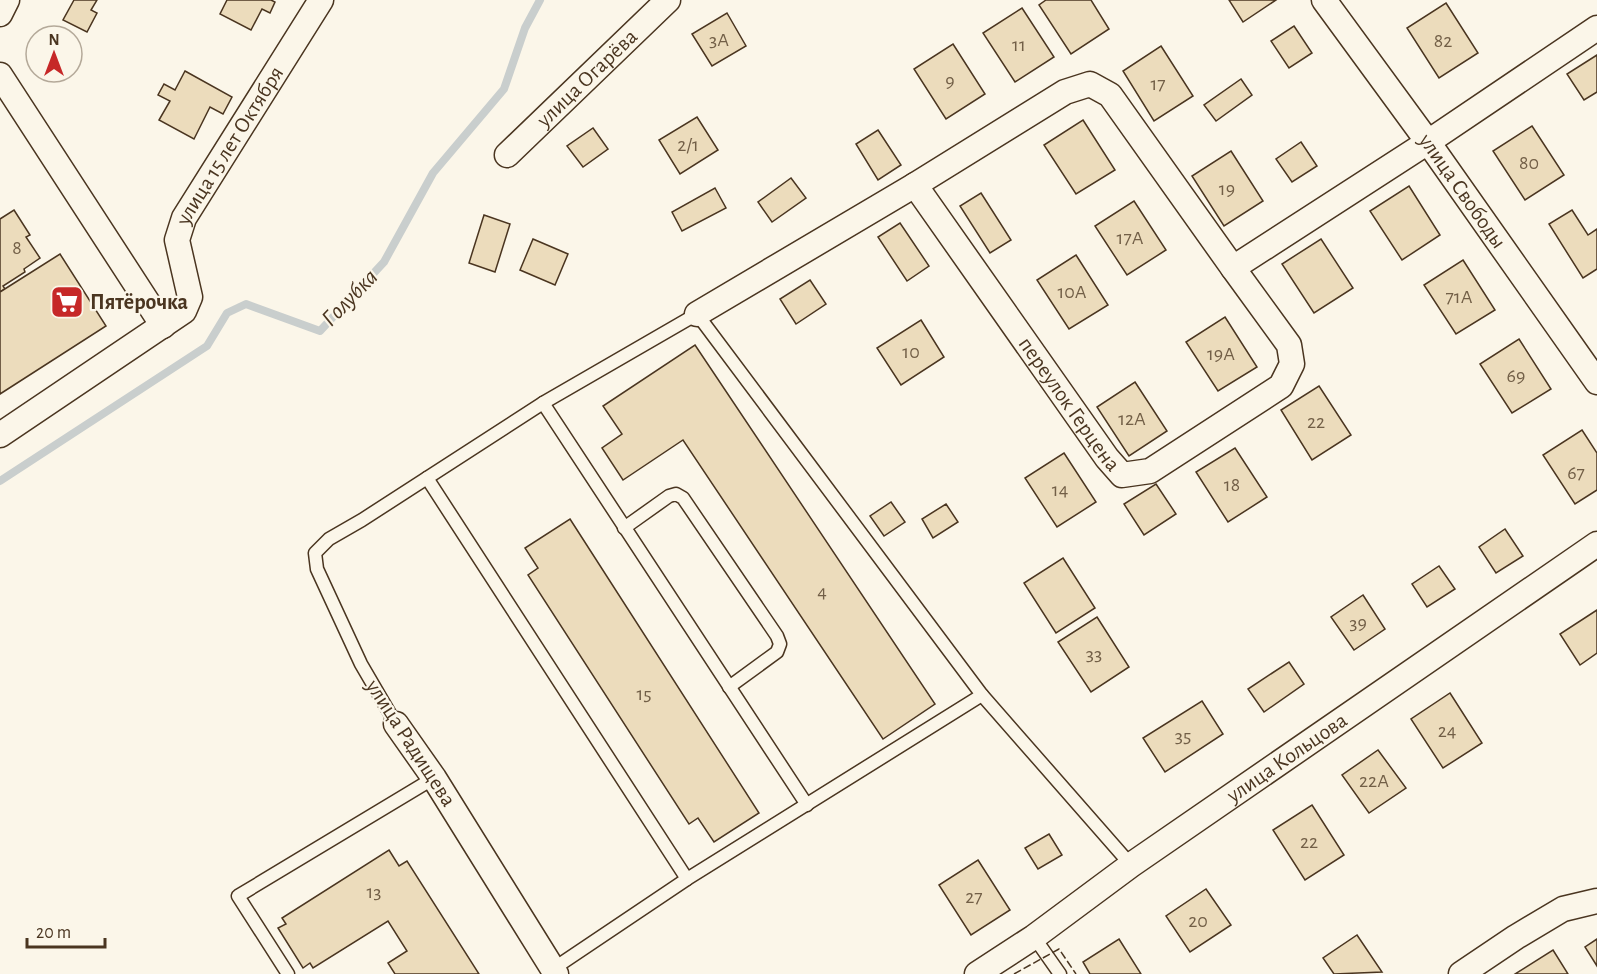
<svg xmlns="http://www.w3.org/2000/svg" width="1597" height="974" font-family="'Alegreya Sans',sans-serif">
	<rect width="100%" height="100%" fill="#fbf6e9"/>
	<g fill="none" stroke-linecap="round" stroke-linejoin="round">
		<path stroke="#c9cecd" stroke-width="8" d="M0 481 207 346 227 313 246 304 320 331 384 262 433 173 504 89 525 28 540 0"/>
	</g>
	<g fill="#ecdcbc" stroke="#4a3520" stroke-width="1.5">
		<path d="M74 0H97L91 10 97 13 87 32 63 20Z"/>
		<path d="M227 0H271L275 2 270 13 262 9 251 30 220 14Z"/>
		<path d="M1046 0H1091L1109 29 1071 54 1039 5Z"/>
		<path d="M1229 0H1276L1243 22Z"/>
		<path d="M1446 3 1478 53 1439 78 1407 28Z"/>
		<path d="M1022 8 1054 57 1015 82 983 33Z"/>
		<path d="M727 13 746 46 712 66 692 34Z"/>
		<path d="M1294 26 1312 53 1289 68 1271 41Z"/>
		<path d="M953 44 985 94 946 119 914 69Z"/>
		<path d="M1161 46 1193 96 1154 121 1123 71Z"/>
		<path d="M1597 55V92L1584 100 1567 74Z"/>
		<path d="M185 71 232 97 223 114 210 107 194 139 159 120 170 101 158 95 164 84 175 90Z"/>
		<path d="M1241 79 1252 95 1216 121 1204 105Z"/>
		<path d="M697 117 718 150 680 174 659 140Z"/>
		<path d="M1083 120 1115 170 1076 194 1044 145Z"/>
		<path d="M1532 126 1564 175 1525 200 1493 151Z"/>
		<path d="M593 128 608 149 583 167 567 146Z"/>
		<path d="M878 130 901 165 878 180 856 144Z"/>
		<path d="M1301 142 1317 166 1292 182 1276 159Z"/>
		<path d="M1231 151 1263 201 1224 226 1192 176Z"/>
		<path d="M791 178 806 198 772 222 758 202Z"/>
		<path d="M1409 186 1440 235 1402 260 1370 211Z"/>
		<path d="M715 188 726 208 682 231 672 212Z"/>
		<path d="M981 193 1011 240 990 253 960 206Z"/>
		<path d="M1134 201 1166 250 1127 275 1095 226Z"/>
		<path d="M14 210 30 235 26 237 40 258 24 269 25 272 3 286 5 289 0 292V219Z"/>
		<path d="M1572 210 1588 235 1597 229V269L1583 278 1549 224Z"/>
		<path d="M484 215 510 224 495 272 469 263Z"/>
		<path d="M900 223 929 266 907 281 878 237Z"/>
		<path d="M533 239 568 254 555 285 520 270Z"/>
		<path d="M1321 239 1353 288 1314 313 1282 264Z"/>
		<path d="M60 254 106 326 0 394V292Z"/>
		<path d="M1076 255 1108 305 1069 329 1037 280Z"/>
		<path d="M1463 260 1495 310 1456 334 1424 285Z"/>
		<path d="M810 280 826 304 796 324 780 299Z"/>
		<path d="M1225 317 1257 367 1218 391 1186 342Z"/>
		<path d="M921 320 944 357 901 385 877 348Z"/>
		<path d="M1519 339 1551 389 1512 413 1480 364Z"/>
		<path d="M695 345 935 704 883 739 683 440 623 480 602 448 622 434 603 406Z"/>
		<path d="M1135 382 1167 431 1129 456 1097 407Z"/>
		<path d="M1319 386 1351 435 1312 460 1281 410Z"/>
		<path d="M1582 430 1597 453V490L1575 504 1543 455Z"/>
		<path d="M1235 448 1267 497 1228 522 1196 472Z"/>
		<path d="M1064 453 1096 502 1057 527 1025 478Z"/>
		<path d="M1156 484 1176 514 1144 535 1124 504Z"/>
		<path d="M891 502 905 522 884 536 870 516Z"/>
		<path d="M946 504 958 522 933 538 922 519Z"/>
		<path d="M570 519 759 813 714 842 698 818 689 824 528 575 538 568 525 548Z"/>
		<path d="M1505 529 1523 556 1496 573 1479 547Z"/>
		<path d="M1063 558 1095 608 1056 633 1024 583Z"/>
		<path d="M1439 566 1455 589 1427 607 1412 584Z"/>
		<path d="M1363 595 1385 629 1354 650 1331 617Z"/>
		<path d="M1597 610V653L1580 665 1560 634Z"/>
		<path d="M1097 617 1129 667 1091 692 1058 642Z"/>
		<path d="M1289 662 1304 684 1264 712 1248 689Z"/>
		<path d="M1450 693 1482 743 1443 768 1411 719Z"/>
		<path d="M1202 701 1223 734 1165 772 1143 738Z"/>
		<path d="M1378 750 1406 788 1369 813 1342 775Z"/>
		<path d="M1312 805 1344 855 1305 880 1273 830Z"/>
		<path d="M1049 834 1062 855 1038 869 1025 848Z"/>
		<path d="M389 850 399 866 407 861 479 974H395L388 963 407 951 388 921 313 968 310 963 303 968 278 928 286 924 282 918Z"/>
		<path d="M978 860 1010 910 971 935 939 885Z"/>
		<path d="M1206 889 1231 925 1190 952 1166 916Z"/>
		<path d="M1357 935 1382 972 1334 974 1323 958Z"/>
		<path d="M1119 939 1141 974H1090L1083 962Z"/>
		<path d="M1597 939V966L1585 947Z"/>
		<path d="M1553 950 1568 974H1515Z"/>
	</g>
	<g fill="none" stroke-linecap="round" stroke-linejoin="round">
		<g stroke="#4a3520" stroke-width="15">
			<g id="lane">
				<path d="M543 403 697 314 982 695 687 879 553 969"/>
				<path d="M427 478 687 879"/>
				<path d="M624 528 669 496 676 494 683 498 777 636 780 644 777 652 729 687"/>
				<path d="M982 695 1131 865"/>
				<path d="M396 724 361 664 317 569 315 553 329 539 362 520 543 403 807 805"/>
				<path d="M1034 937 1060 974"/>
				<path d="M288 974 238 896 434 778"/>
			</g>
		</g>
		<g stroke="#4a3520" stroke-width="27">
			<g id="street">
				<path id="s1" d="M1324 0 1428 142 1597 382"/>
				<path d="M0 14 7 0"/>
				<path d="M0 75 163 326"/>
				<path id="s2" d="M507 155 668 0"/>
				<path id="s3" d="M915 185 1107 458 1122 475 1150 471 1281 386 1292 364 1289 345 1233 268"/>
				<path d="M697 314 915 185 1065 92 1090 84 1110 95 1233 268 1428 142 1597 28"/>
				<path id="s4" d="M0 435 184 311 190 297 177 240 184 218 321 0"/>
				<path d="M396 724 434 778 556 974"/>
				<path id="s5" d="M977 974 1034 937 1131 865 1597 544"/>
				<path d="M1461 974 1516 937 1563 909 1597 901"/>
			</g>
		</g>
		<use href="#lane" stroke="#fbf6e9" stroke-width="12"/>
		<use href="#street" stroke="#fbf6e9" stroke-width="24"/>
		<path stroke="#4a3520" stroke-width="1.5" stroke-dasharray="8 3" stroke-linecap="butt" d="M1014 974 1059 949 1076 974"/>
	</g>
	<defs>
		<g id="supermarket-square" transform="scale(1.725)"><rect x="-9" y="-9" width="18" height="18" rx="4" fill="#c62828" stroke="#fbf6e9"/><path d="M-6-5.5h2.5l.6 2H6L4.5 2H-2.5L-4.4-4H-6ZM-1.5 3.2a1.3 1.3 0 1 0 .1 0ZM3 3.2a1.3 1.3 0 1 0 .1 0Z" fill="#fff"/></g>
	</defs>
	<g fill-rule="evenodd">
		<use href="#supermarket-square" x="67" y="302"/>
	</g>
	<g text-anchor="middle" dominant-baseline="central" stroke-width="4.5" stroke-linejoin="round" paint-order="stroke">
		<g font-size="20" fill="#725f47">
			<text x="719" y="40">3А</text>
			<text x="1443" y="41">82</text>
			<text x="1019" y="45">11</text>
			<text x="950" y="81">9</text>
			<text x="1158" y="84">17</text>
			<text x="688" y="145">2/1</text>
			<text x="1529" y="163">80</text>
			<text x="1227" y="189">19</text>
			<text x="1130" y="238">17А</text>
			<text x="17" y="248">8</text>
			<text x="1072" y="292">10А</text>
			<text x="1459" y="297">71А</text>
			<text x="911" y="352">10</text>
			<text x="1221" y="354">19А</text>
			<text x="1516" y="376">69</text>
			<text x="1132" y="419">12А</text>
			<text x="1316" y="422">22</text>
			<text x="1576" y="473">67</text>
			<text x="1232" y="485">18</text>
			<text x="1060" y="490">14</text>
			<text x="822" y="592">4</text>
			<text x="1358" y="623">39</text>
			<text x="1094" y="654">33</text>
			<text x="644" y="694">15</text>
			<text x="1447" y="731">24</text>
			<text x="1183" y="736">35</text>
			<text x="1374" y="781">22А</text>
			<text x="1309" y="842">22</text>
			<text x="374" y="892">13</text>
			<text x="974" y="897">27</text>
			<text x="1198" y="921">20</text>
		</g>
		<g font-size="22" fill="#4a3520" stroke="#fbf6e9">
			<text stroke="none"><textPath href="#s2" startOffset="111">улица Огарёва</textPath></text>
			<text stroke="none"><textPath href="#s4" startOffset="404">улица 15 лет Октября</textPath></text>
			<text stroke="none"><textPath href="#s1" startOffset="236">улица Свободы</textPath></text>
			<text stroke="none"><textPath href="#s3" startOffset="268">переулок Герцена</textPath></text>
			<text transform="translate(411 743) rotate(57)">улица Радищева</text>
			<text stroke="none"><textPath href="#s5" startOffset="378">улица Кольцова</textPath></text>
		</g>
		<g font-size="22" font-weight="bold" fill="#4a3520" stroke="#fbf6e9" text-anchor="start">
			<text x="90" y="302">Пятёрочка</text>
		</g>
		<g font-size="24" font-style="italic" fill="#4a3520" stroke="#fbf6e9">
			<text transform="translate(350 298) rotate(-46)">Голубка</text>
		</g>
	</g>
	<g transform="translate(54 54)"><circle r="28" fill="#fbf6e9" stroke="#b4a999" stroke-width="1.5"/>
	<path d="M0-4.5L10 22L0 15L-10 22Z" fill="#c62828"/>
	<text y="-9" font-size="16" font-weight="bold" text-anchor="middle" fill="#4a3520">N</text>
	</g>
	<path d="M27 938v9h78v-9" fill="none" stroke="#4a3520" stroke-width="3"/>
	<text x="36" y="938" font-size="18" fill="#4a3520" stroke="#fbf6e9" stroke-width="4.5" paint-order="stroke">20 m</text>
</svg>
